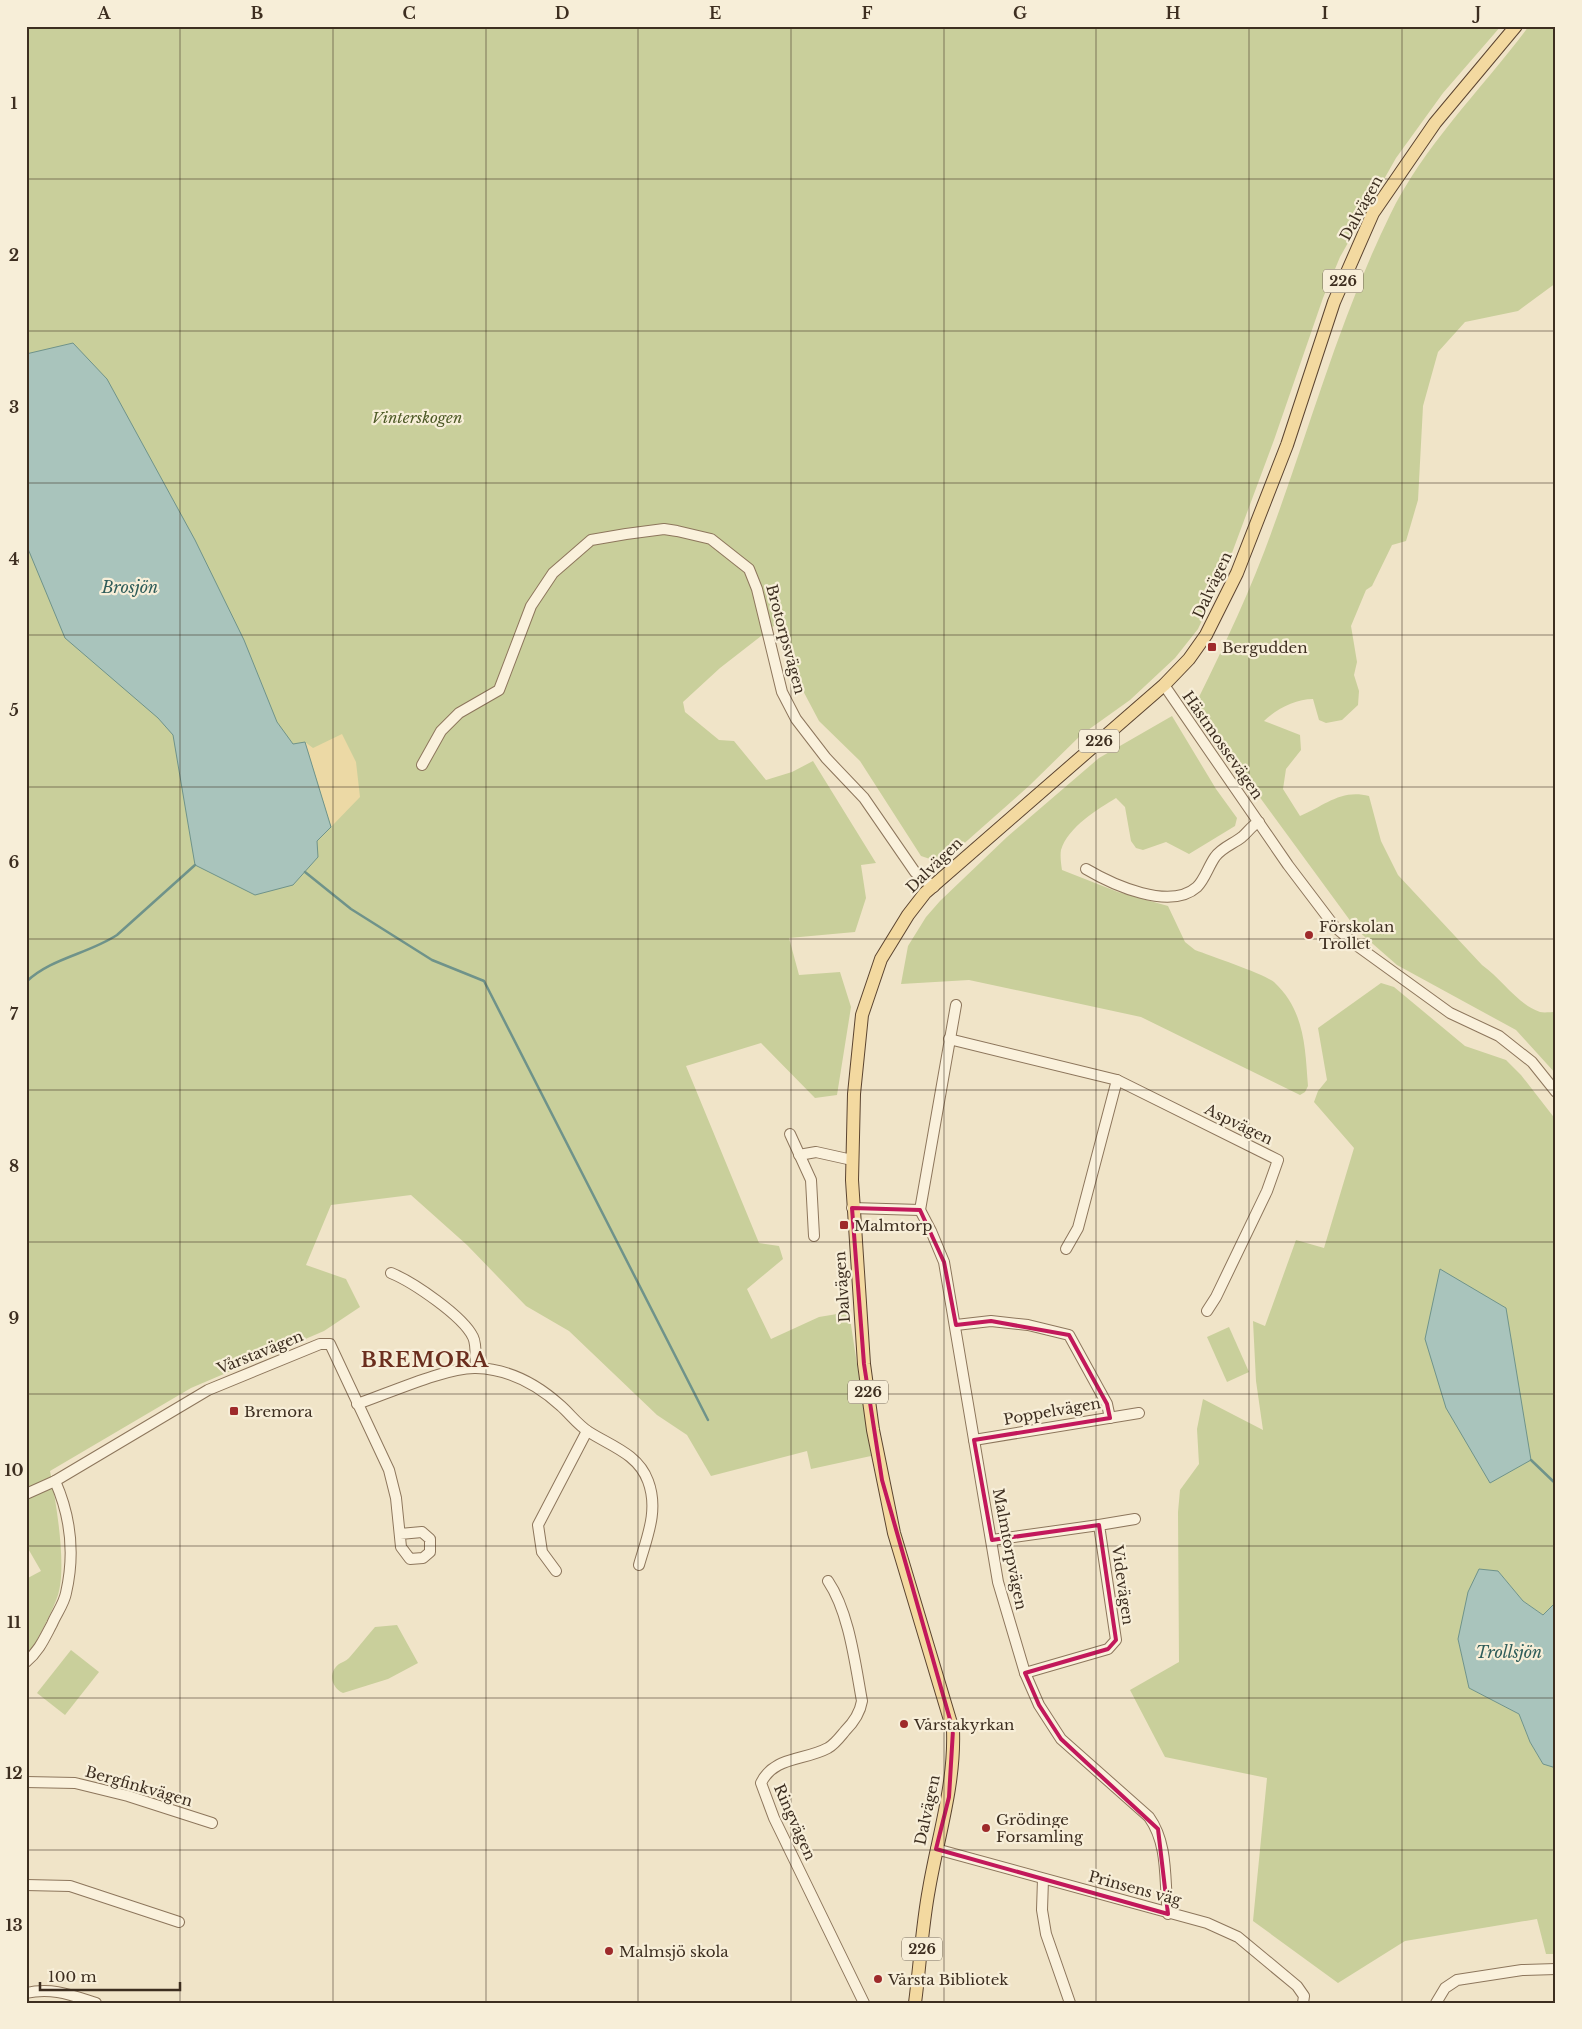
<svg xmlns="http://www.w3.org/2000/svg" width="1582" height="2029" font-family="'Libre Baskerville',serif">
	<rect width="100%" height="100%" fill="#f0e4c8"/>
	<g fill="#c9cf9b">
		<path d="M26 26H1501L1443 93 1396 158 1340 257 1323 298 1274 440 1226 569 1198 629 1175 658 1130 700 1081 735 1030 785 942 863 921 856 860 761 819 721 791 668 783 621 779 622 720 668 683 702 685 712 719 740 734 741 766 780 792 772 813 761 876 863 861 865 866 898 855 932 789 938 799 975 840 972 851 1007 837 1095 815 1098 761 1043 686 1066 759 1243 779 1246 783 1259 747 1289 771 1339 819 1317 849 1312 871 1456 811 1469 807 1451 711 1476 687 1435 657 1415 569 1331 526 1306 467 1245 411 1195 331 1205 306 1265 346 1279 360 1307 324 1331 191 1388 50 1471C56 1502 67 1566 58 1595 52 1613 41 1631 33 1648L26 1654V1579L41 1571 26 1545Z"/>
		<path d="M1529 26H1556V283L1518 311 1465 322 1438 352 1423 406 1418 500 1406 541 1392 545 1372 586 1366 590 1351 626 1357 662 1354 675 1359 691 1358 705 1342 720 1326 723 1319 720 1313 699C1296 699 1276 709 1264 721L1300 735 1301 750 1286 769 1283 789 1300 816C1325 806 1340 789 1369 796L1381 841 1398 875 1482 965C1502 979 1517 1004 1540 1012 1544 1013 1551 1012 1556 1012V1074L1516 1030 1397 965 1357 930 1204 721 1198 699C1226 642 1253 585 1274 525 1312 421 1341 315 1390 215 1424 145 1482 89 1529 26Z"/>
		<path d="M1172 716 1216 789 1237 818 1235 826 1189 854 1166 842 1143 850 1136 848 1131 841 1125 807 1116 798C1098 809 1068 827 1061 850 1060 855 1061 864 1062 870L1118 892 1168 906 1185 942 1195 950C1211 956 1264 974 1274 982 1305 1011 1305 1047 1308 1086L1305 1092 1300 1095 1141 1017 969 980 901 984 908 946 926 917 940 901 1007 837 1099 758Z"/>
		<path d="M1381 983 1394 987 1465 1046 1506 1060 1521 1075 1556 1120V1602L1543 1615 1523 1601 1498 1571 1458 1639 1469 1688 1519 1714 1530 1742 1543 1764 1556 1768V1954H1546L1537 1919 1405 1941 1338 1983 1253 1921 1267 1778 1165 1757 1130 1690 1179 1662 1178 1512 1180 1490 1199 1464 1197 1429 1203 1399 1263 1430 1256 1381 1253 1321 1265 1326 1296 1240 1324 1248 1354 1148 1314 1102 1318 1091 1327 1080 1318 1028Z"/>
		<path d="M1229 1327 1249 1372 1227 1382 1207 1337Z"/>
		<path d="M397 1625 418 1663 388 1679 343 1693C332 1688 327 1673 339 1664 342 1662 346 1661 349 1658 358 1648 366 1637 375 1627Z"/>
		<path d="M71 1650 99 1672 65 1715 37 1693Z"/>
	</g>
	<path fill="#ecd9a5" d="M342 734 356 762 360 797 331 827 305 742 313 748Z"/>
	<g fill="#a9c4bc" stroke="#6f938a">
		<path d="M73 343 107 379 195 540 244 640 277 722 293 744 305 742 331 827 317 841 318 857 293 885 255 895 195 865 173 735 158 718 65 638 26 544V354Z"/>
		<path d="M1440 1269 1506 1308 1531 1460 1490 1483 1446 1408 1425 1339Z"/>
		<path d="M1479 1569 1498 1571 1523 1601 1543 1615 1556 1602V1768L1543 1764 1530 1742 1519 1714 1469 1688 1458 1639 1468 1592Z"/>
	</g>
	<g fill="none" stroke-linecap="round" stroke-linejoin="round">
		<g stroke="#6f938a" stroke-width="2.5">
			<path d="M305 872 351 909 432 960 484 981 708 1420"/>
			<path d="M26 982C51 958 88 954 117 935L195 865"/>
			<path d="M1531 1460 1556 1484"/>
		</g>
		<g stroke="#8d765c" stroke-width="12">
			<g id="minor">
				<path d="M1164 685 1288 865 1335 927 1356 945 1450 1013 1499 1036 1532 1062 1556 1092"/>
				<path d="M422 765 441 731 459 713 499 690 531 606 553 573 591 540 626 534 664 529 677 531 711 539 749 569 757 589 782 692 796 719 826 758 864 798 915 872 934 887"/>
				<path d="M1086 869C1113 885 1170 911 1197 887 1205 879 1208 867 1215 857 1221 848 1233 844 1242 837 1248 832 1251 826 1259 822"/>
				<path d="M949 1039 1117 1080 1278 1160 1267 1191 1216 1297 1207 1311"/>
				<path d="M790 1134 811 1180 814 1236"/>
				<path d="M799 1155 816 1152 852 1160"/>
				<path d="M852 1208 920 1210 931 1231 944 1262 998 1582 1025 1673 1039 1705 1061 1739 1149 1817C1169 1845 1164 1881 1168 1914"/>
				<path d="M920 1210 956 1005"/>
				<path d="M1066 1249 1078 1228 1117 1080"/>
				<path d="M391 1273C413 1282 463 1316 473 1337 477 1345 475 1359 476 1368"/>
				<path d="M956 1325 991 1321 1028 1325 1069 1335 1107 1404 1110 1418"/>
				<path d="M357 1404C387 1394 446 1367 476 1368 509 1369 538 1385 561 1406 570 1414 578 1425 589 1432 611 1446 638 1454 648 1481 659 1510 647 1537 639 1565"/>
				<path d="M974 1440 1139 1413"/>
				<path d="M26 1494 55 1481 208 1390 320 1344H330L389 1470 396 1498 401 1547 410 1559 423 1558 430 1552V1539L422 1532 400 1534"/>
				<path d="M992 1540 1099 1525"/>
				<path d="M556 1571 542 1552 538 1525 587 1431"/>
				<path d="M828 1581C849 1612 855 1663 862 1701 860 1713 854 1722 845 1731 840 1737 835 1744 828 1748 804 1761 774 1756 761 1783L774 1818 864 2003"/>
				<path d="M26 1662C39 1651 44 1639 52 1624 56 1614 64 1604 66 1593 75 1554 71 1517 55 1481"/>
				<path d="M1025 1673 1108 1649 1116 1640 1099 1525 1135 1519"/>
				<path d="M26 1782 75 1783 128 1796 212 1823"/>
				<path d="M936 1849 1207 1923 1238 1937 1297 1986 1304 1996 1303 2003"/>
				<path d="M1043 1879 1042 1910 1046 1934 1070 2003"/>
				<path d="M26 1885 70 1886 179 1922"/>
				<path d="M26 1993C52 1987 71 1995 96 2003"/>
				<path d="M1436 2003 1445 1988 1457 1980 1522 1970 1556 1969"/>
			</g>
		</g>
		<g stroke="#5b4430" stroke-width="14">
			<path id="major" d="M915 2003C920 1965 922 1926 929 1889 938 1836 955 1785 953 1730L894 1533 873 1430 864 1364 852 1180 854 1094 862 1015 881 959 908 915 925 893 1164 685 1189 659 1206 635 1237 573 1287 445 1334 302 1373 213 1435 123 1516 26"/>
		</g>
		<use href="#minor" stroke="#faf1dc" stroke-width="10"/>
		<use href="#major" stroke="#f3d9a0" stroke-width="12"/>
	</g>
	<path fill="none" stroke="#c2185b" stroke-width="4" stroke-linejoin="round" d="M852 1208 920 1210 944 1262 956 1325 991 1321 1069 1335 1107 1404 1110 1418 974 1440 992 1540 1099 1525 1116 1640 1108 1649 1025 1673 1039 1705 1061 1739 1158 1829 1168 1914 936 1849 949 1797 953 1730 882 1480 864 1364Z"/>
	<path fill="none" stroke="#3d2e20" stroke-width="1" stroke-opacity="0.55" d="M180 26V2003M333 26V2003M486 26V2003M638 26V2003M791 26V2003M944 26V2003M1096 26V2003M1249 26V2003M1402 26V2003M26 179H1556M26 331H1556M26 483H1556M26 635H1556M26 787H1556M26 939H1556M26 1090H1556M26 1242H1556M26 1394H1556M26 1546H1556M26 1698H1556M26 1850H1556"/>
	<g fill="#9e2a2b" stroke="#f7eed8" stroke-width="2">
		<rect x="1207" y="642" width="10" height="10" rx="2.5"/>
		<circle cx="1309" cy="935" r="5"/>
		<rect x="839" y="1220" width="10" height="10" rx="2.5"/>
		<rect x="229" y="1406" width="10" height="10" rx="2.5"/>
		<circle cx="904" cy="1724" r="5"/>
		<circle cx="986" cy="1828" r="5"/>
		<circle cx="609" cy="1951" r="5"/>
		<circle cx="878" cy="1979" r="5"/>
	</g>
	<g text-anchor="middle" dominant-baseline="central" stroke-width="4.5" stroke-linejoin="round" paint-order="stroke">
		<g fill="#f7eed8" stroke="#756857" stroke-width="1">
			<rect x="1323" y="269.5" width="40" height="23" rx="4"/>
			<rect x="1079" y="729.5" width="40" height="23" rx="4"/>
			<rect x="848" y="1380.5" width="40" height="23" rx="4"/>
			<rect x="902" y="1937.5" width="40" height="23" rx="4"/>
		</g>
		<g font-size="14" font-weight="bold" fill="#3d2e20">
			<text x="1343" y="281">226</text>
			<text x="1099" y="741">226</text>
			<text x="868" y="1392">226</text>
			<text x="922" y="1949">226</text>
		</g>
		<g font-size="15" fill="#3d2e20" stroke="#f7eed8">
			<text transform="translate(1361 208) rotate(-61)">Dalvägen</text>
			<text transform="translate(1212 585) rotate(-65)">Dalvägen</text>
			<text transform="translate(786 639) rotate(75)">Brotorpsvägen</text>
			<text transform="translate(1223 745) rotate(55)">Hästmossevägen</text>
			<text transform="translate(934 865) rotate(-44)">Dalvägen</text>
			<text transform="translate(1239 1124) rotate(26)">Aspvägen</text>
			<text transform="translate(842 1287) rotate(-94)">Dalvägen</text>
			<text transform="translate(260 1352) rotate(-22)">Vårstavägen</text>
			<text transform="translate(1052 1411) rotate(-10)">Poppelvägen</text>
			<text transform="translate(1010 1549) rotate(79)">Malmtorpvägen</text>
			<text transform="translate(1123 1585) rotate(82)">Videvägen</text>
			<text transform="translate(139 1786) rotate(16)">Bergfinkvägen</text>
			<text transform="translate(927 1810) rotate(-78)">Dalvägen</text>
			<text transform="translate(795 1822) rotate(66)">Ringvägen</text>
			<text transform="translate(1135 1888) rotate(15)">Prinsens väg</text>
		</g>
		<g font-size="15" font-style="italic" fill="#4d5a26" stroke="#f7eed8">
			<text x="417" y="417">Vinterskogen</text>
		</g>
		<g font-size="15" fill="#3d2e20" stroke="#f7eed8" text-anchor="start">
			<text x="1222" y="647">Bergudden</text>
			<text x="1319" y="926">Förskolan<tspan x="1319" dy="17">Trollet</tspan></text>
			<text x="854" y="1225">Malmtorp</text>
			<text x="244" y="1411">Bremora</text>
			<text x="914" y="1724">Vårstakyrkan</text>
			<text x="996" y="1819">Grödinge<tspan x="996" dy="17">Forsamling</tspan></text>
			<text x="619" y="1951">Malmsjö skola</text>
			<text x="888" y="1979">Vårsta Bibliotek</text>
		</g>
		<g font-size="16" font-style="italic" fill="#2f5d5a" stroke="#f7eed8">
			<text x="130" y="587">Brosjön</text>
			<text x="1509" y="1652">Trollsjön</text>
		</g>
		<g font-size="20" font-weight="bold" letter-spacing="1" fill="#6b2e1e" stroke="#f7eed8">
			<text x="425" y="1360">BREMORA</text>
		</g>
	</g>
	<rect width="1582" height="2029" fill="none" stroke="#f7eed8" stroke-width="55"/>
	<path d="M40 1982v8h140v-8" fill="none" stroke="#3d2e20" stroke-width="2.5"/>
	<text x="48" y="1982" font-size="15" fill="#3d2e20" stroke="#f7eed8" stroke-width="4" paint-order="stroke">100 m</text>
	<rect x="28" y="28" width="1526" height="1974" fill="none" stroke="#3d2e20" stroke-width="2"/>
	<g font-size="16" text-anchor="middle" font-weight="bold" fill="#3d2e20">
		<text x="104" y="19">A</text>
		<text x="257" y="19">B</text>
		<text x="409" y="19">C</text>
		<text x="562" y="19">D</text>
		<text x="715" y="19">E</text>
		<text x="867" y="19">F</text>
		<text x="1020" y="19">G</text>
		<text x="1173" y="19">H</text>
		<text x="1325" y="19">I</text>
		<text x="1478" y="19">J</text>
		<text x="14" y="109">1</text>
		<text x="14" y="261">2</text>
		<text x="14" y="413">3</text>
		<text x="14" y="565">4</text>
		<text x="14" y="716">5</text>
		<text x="14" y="868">6</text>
		<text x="14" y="1020">7</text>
		<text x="14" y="1172">8</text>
		<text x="14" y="1324">9</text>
		<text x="14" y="1476">10</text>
		<text x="14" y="1628">11</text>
		<text x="14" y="1779">12</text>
		<text x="14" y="1931">13</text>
	</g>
</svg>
